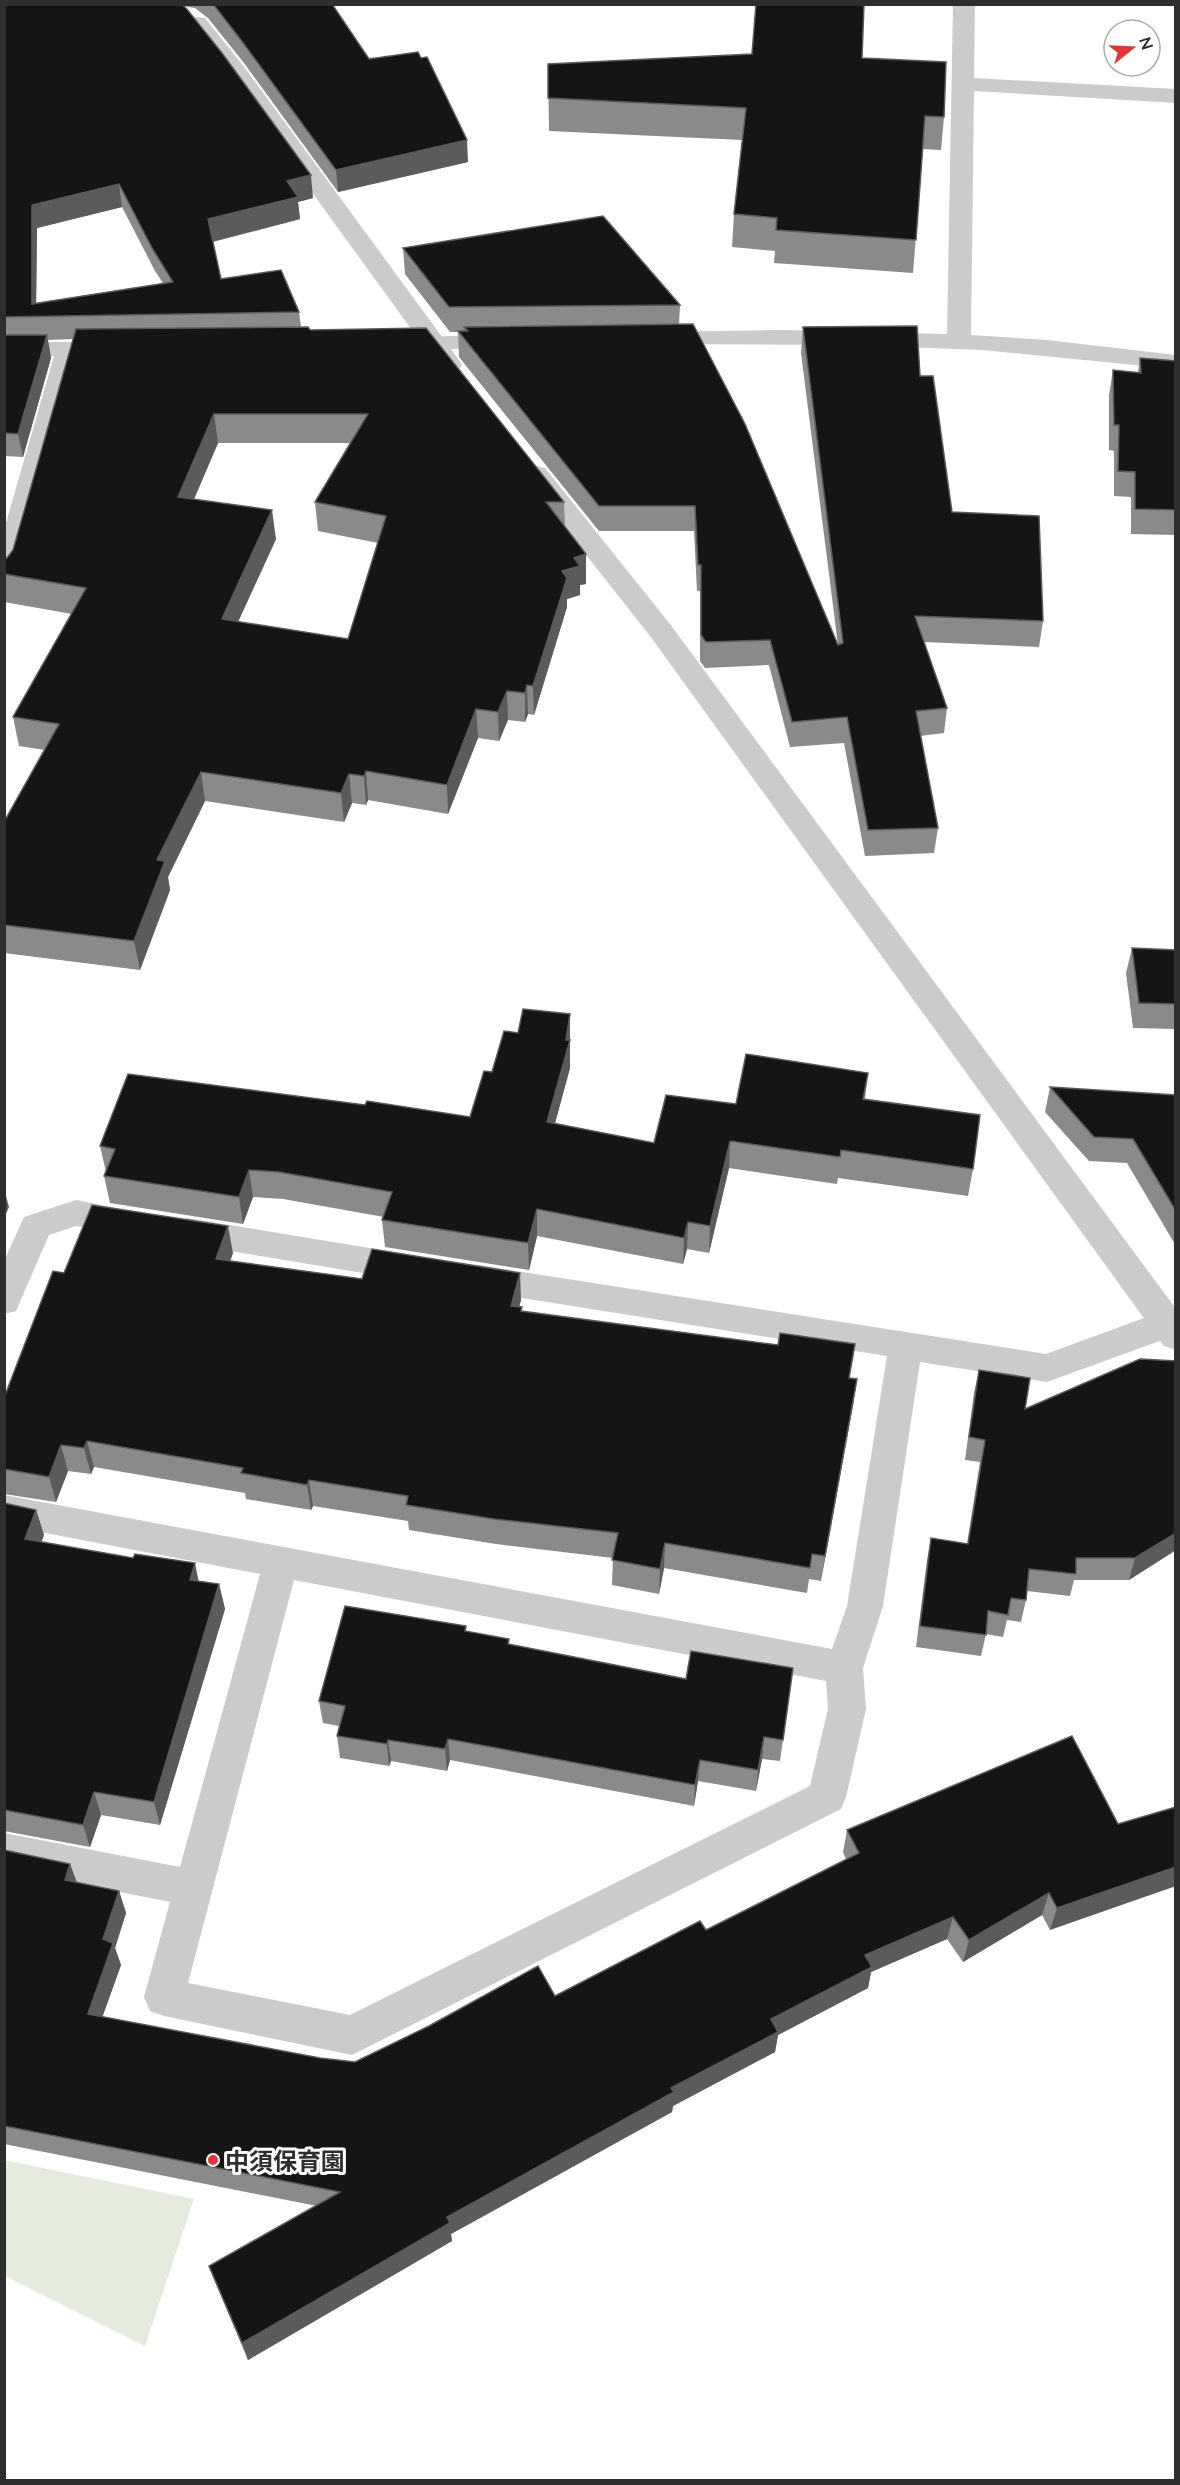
<svg xmlns="http://www.w3.org/2000/svg" width="1180" height="2485" font-family="Lato,'Noto Sans JP',sans-serif">
	<rect width="100%" height="100%" fill="#fff"/>
	<path fill="#e4ebdc" d="M4 2160 194 2199 145 2346 5 2276Z"/>
	<g fill="none" stroke-linecap="round" stroke-linejoin="round">
		<g fill="#cbcbcb" fill-rule="evenodd">
			<path d="M953 4H975L974 78 1176 89V103L974 91 971 335 1047 340 1176 355V369L982 350 849 345 645 344 642 339 645 334 654 332 783 330 947 334Z"/>
			<path d="M504 335 513 337 516 342 513 347 402 351 393 349 390 344 393 339 402 337Z"/>
			<path d="M4 342H114L123 344 126 349 123 354 79 356 17 579 13 585 4 587V530L54 356H4Z"/>
			<path d="M76 1200 145 1214 149 1223 145 1232 133 1236 76 1226 49 1235 16 1311 4 1314V1261L24 1217Z"/>
			<path d="M187 1218 412 1255 424 1259 429 1268 424 1277 412 1281 187 1244 175 1240 171 1231 175 1222Z"/>
			<path d="M478 1265 1046 1354 1166 1310 1176 1314V1335L1047 1382 920 1362 883 1606 863 1668 866 1709 846 1797 841 1809 352 2055 164 2016 150 2011 144 1997 170 1902 4 1869V1833L180 1867 260 1574 4 1525V1495L832 1649 847 1606 887 1356 478 1291 466 1287 461 1278 466 1269ZM294 1580 826 1681 828 1709 810 1786 350 2015 188 1983Z"/>
		</g>
		<g fill="#cbcbcb" fill-rule="evenodd">
			<path d="M197 17 205 18 242 64 459 360 462 365 459 370 450 372 441 370 226 74 186 23 189 18Z"/>
			<path d="M536 466 545 468 670 624 1176 1309V1350L1164 1346 650 636 527 480 523 474 527 468Z"/>
		</g>
	</g>
	<g fill="#8a8a8a" fill-rule="evenodd">
		<path d="M4 4H332L369 59 468 162 338 192 244 63 208 18 195 8 183 6 313 198 298 202 300 219 213 242 221 279 299 312 301 327 310 330 564 502 565 526 586 584 580 585V595L567 599V607L534 715 528 714 525 722 508 720 499 741 478 738 448 814 368 800 366 805 352 803 344 822 205 801 168 877 170 890 140 970 4 953V822L45 750 19 746 13 717 72 614 4 602V558H7L13 550 73 339 48 340 51 358 23 457 4 456ZM122 207 155 271 163 283 36 303 37 228ZM218 443H350L315 502 318 531 378 543 348 639 238 622 276 539 194 499Z"/>
		<path d="M862 58 944 117 941 150 923 149 913 273 774 263 775 251 732 247 734 214 742 140 549 131 548 64Z"/>
		<path d="M403 248 680 305 679 324 838 645 801 353 803 327 920 376 952 512 1043 621 1039 647 924 642 947 708 944 733 920 736 938 828 934 853 865 856 844 743 790 747 769 665 705 668 700 661V591H697L694 531H599L459 357 458 332H450L405 274Z"/>
		<path d="M1140 358 1176 361V535L1131 534V497L1114 496V451L1109 450V395L1113 370 1138 372Z"/>
		<path d="M1132 948 1176 950V1029L1133 1028 1126 973Z"/>
		<path d="M570 1014V1068L555 1123 654 1143 736 1104 868 1073 865 1099 973 1169 968 1196 838 1178 837 1184 729 1168 709 1253 687 1249 683 1264 537 1236 529 1270 385 1247 382 1220 384 1217 283 1199 253 1197 243 1224 110 1203 104 1176 106 1172 100 1146 365 1105 470 1117 492 1072 518 1033Z"/>
		<path d="M1050 1087 1176 1095V1246L1127 1163 1089 1161 1045 1112Z"/>
		<path d="M233 1253 230 1261 521 1300 519 1307 522 1311 857 1379 853 1405 821 1581 809 1579 807 1593 664 1568 659 1594 612 1585 613 1558 496 1544 409 1530 408 1521 313 1506 311 1510 246 1499 245 1493 94 1467 91 1474 68 1471 56 1502 4 1494V1398L64 1273Z"/>
		<path d="M979 1370 1025 1409 1176 1550 1129 1580H1074L1070 1596 1027 1591 1026 1600 1021 1622 1007 1620 1003 1637 986 1634 981 1656 916 1647 927 1560 931 1538 967 1544 980 1462 965 1460 974 1393Z"/>
		<path d="M4 1503 36 1510 44 1535 41 1542 199 1581 219 1584 225 1609 160 1825 101 1815 90 1847 4 1831Z"/>
		<path d="M466 1626V1631L509 1639V1644L686 1679 793 1668 780 1761 762 1759 756 1791 698 1781 694 1806 450 1760 447 1771 391 1761 389 1766 340 1758 337 1736 339 1726 323 1723 319 1701Z"/>
		<path d="M1118 1824 1050 1930 1042 1915 963 1962 947 1939 871 1972 868 1988 778 2035 775 2052 673 2106 672 2112 451 2234 452 2241 248 2360 216 2284 209 2266 317 2206 4 2144V1850L70 1864 77 1882 119 1891 126 1913 115 1948 121 1965 102 2017 320 2058 355 2062 555 1996 706 1930 846 1859 843 1852 847 1830Z"/>
	</g>
	<g fill="#5b5b5b">
		<path d="M467 140 468 162 338 192 336 170Z"/>
		<path d="M311 175 313 198 298 202 300 219 211 242 208 219 287 181Z"/>
		<path d="M119 184 122 207 37 228 36 317 32 304V205Z"/>
		<path d="M47 335 51 358 23 457 18 434Z"/>
		<path d="M214 414 218 443 182 527 178 497Z"/>
		<path d="M272 510 276 539 226 648 222 619Z"/>
		<path d="M586 554V584L580 585V595L567 599V607L534 715 533 686 562 571 574 558Z"/>
		<path d="M527 685 528 714 525 722V693Z"/>
		<path d="M507 691 508 720 499 741 498 712Z"/>
		<path d="M476 709 478 738 448 814 447 785Z"/>
		<path d="M366 771 368 800 366 805 364 776Z"/>
		<path d="M201 772 205 801 168 877 170 890 140 970 134 941 157 860Z"/>
		<path d="M349 774 352 803 344 822 341 793Z"/>
		<path d="M570 1014V1068L548 1149 547 1122 566 1040Z"/>
		<path d="M730 1141 729 1168 709 1253 710 1226Z"/>
		<path d="M249 1170 253 1197 243 1224 239 1197Z"/>
		<path d="M4 1189 9 1207 4 1218Z"/>
		<path d="M537 1209V1236L529 1270 528 1243Z"/>
		<path d="M688 1222 687 1249 683 1264 684 1238Z"/>
		<path d="M228 1226 233 1253 221 1286 216 1259Z"/>
		<path d="M520 1273 521 1300 512 1333 511 1306Z"/>
		<path d="M857 1379 853 1405 821 1581 825 1556Z"/>
		<path d="M87 1441 94 1467 91 1474 84 1448Z"/>
		<path d="M61 1445 68 1471 56 1502 49 1477Z"/>
		<path d="M309 1480 313 1506 311 1510 307 1485Z"/>
		<path d="M36 1510 44 1535 33 1564 25 1539Z"/>
		<path d="M1176 1533V1550L1129 1580 1135 1558Z"/>
		<path d="M665 1543 664 1568 659 1594 660 1569Z"/>
		<path d="M195 1563 200 1588 190 1580Z"/>
		<path d="M219 1584 225 1609 160 1825 154 1802Z"/>
		<path d="M764 1737 762 1759 756 1791 758 1770Z"/>
		<path d="M448 1739 450 1760 447 1771 445 1749Z"/>
		<path d="M388 1740 391 1761 389 1766 387 1744Z"/>
		<path d="M700 1760 698 1781 694 1806 695 1785Z"/>
		<path d="M94 1792 101 1815 90 1847 83 1825Z"/>
		<path d="M70 1864 78 1886 65 1880Z"/>
		<path d="M1176 1867V1886L1050 1930 1057 1908Z"/>
		<path d="M119 1891 126 1913 115 1948 121 1965 96 2035 88 2014 103 1939Z"/>
		<path d="M1049 1893 1042 1915 963 1962 969 1940Z"/>
		<path d="M953 1917 947 1939 871 1972 868 1988 778 2035 775 2052 673 2106 672 2112 451 2234 452 2241 248 2360 242 2343 447 2217 671 2088 865 1955Z"/>
	</g>
	<g fill="#151515" stroke="#5b5b5b" stroke-width="1.5" fill-rule="evenodd">
		<path d="M4 4H181L186 8 222 53 311 175 287 181 298 197 208 219 221 279 281 270 299 312 4 317ZM119 184 152 248 173 282 32 304V205Z"/>
		<path d="M213 4H332L369 59 418 52 421 58 427 57 467 140 336 170 241 40Z"/>
		<path d="M756 4H864L862 58 946 62 944 117 925 116 916 240 776 230 777 218 734 214 746 108 548 98V64L752 54Z"/>
		<path d="M603 216 680 305 449 307 403 248Z"/>
		<path d="M693 324 745 424 838 645 843 643 803 327 917 326 920 376H933L952 512 1039 516 1043 621 915 616 947 708 916 711 938 828 868 830 847 717 792 722 770 640 706 642 701 635V565H698L695 506H599L458 331H468L464 327Z"/>
		<path d="M308 327 310 330 426 328 564 502H546L586 554 574 558 580 566 562 571 567 578 533 686 527 685 525 693 507 691 498 712 476 709 447 785 366 771 364 776 349 774 341 793 201 772 157 860 165 861 134 941 4 925V822L59 724 13 717 86 588 4 574V558H7L13 550 76 329ZM214 414H368L315 502 386 516 348 639 222 619 272 510 178 497Z"/>
		<path d="M4 335H47L18 434 4 433Z"/>
		<path d="M1140 358 1176 361V510L1135 509V472L1118 471 1119 425H1114L1113 370 1141 373Z"/>
		<path d="M1132 948 1176 950V1004L1139 1003Z"/>
		<path d="M523 1009 570 1014 566 1040H570L547 1122 654 1143 666 1095 736 1104 746 1054 868 1073 863 1099 980 1115 973 1169 841 1150 840 1157 730 1141 710 1226 688 1222 684 1238 537 1209 528 1243 382 1220 392 1192 279 1172 249 1170 239 1197 104 1176 115 1149 100 1146 128 1074 365 1105 367 1101 470 1117 484 1071 492 1072 504 1031 518 1033Z"/>
		<path d="M1050 1087 1176 1095V1211L1133 1139 1094 1137Z"/>
		<path d="M92 1205 228 1226 216 1259 362 1279 372 1249 520 1273 511 1306 522 1307 521 1311 778 1345 780 1333 855 1344 849 1378 857 1379 825 1556 812 1554 810 1568 665 1543 660 1569 612 1560 618 1533 494 1519 406 1505 408 1496 309 1480 307 1485 241 1473 243 1468 87 1441 84 1448 61 1445 49 1477 4 1469V1398L53 1271 64 1273Z"/>
		<path d="M1140 1359 1176 1361V1533L1135 1558H1076V1574L1029 1569 1026 1600 1011 1598 1008 1615 988 1611 986 1635 920 1626 931 1538 968 1544 985 1440 969 1437 979 1370 1030 1378 1025 1409Z"/>
		<path d="M4 1503 36 1510 25 1539 133 1558 135 1554 195 1563 190 1580 219 1584 154 1802 94 1792 83 1825 4 1810Z"/>
		<path d="M345 1606 466 1626 465 1631 509 1639 508 1644 686 1679 691 1651 793 1668 783 1740 764 1737 758 1770 700 1760 695 1785 448 1739 445 1749 388 1740 387 1744 337 1736 345 1706 319 1701Z"/>
		<path d="M1072 1736 1118 1824 1176 1807V1867L1057 1908 1049 1893 969 1940 953 1917 865 1955 872 1967 771 2019 778 2032 671 2088 674 2092 447 2217 450 2223 242 2343 209 2266 340 2192 4 2126V1850L70 1864 65 1880 119 1891 103 1939 113 1943 88 2014 320 2058 355 2062 429 2026 538 1966 555 1996 700 1921 706 1930 859 1853 847 1830Z"/>
	</g>
	<circle fill="#e33336" stroke="#fff" stroke-width="2" cx="213" cy="2160" r="6"/>
	<g text-anchor="middle" dominant-baseline="central" stroke-width="6" stroke-linejoin="round" paint-order="stroke">
		<g font-size="24" font-weight="bold" fill="#2e2e2e" stroke="#fff" text-anchor="start">
			<text x="225" y="2160">中須保育園</text>
		</g>
	</g>
	<rect width="1180" height="2485" fill="none" stroke="#2e2e2e" stroke-width="12"/>
	<g transform="translate(1132 48) rotate(72)"><circle r="28" fill="#ffffff" stroke="#ababab" stroke-width="1.5"/>
	<path d="M0-4.5L10 22L0 15L-10 22Z" fill="#e33336"/>
	<text y="-9" font-size="16" font-weight="bold" text-anchor="middle" fill="#2e2e2e">N</text>
	</g>
</svg>
